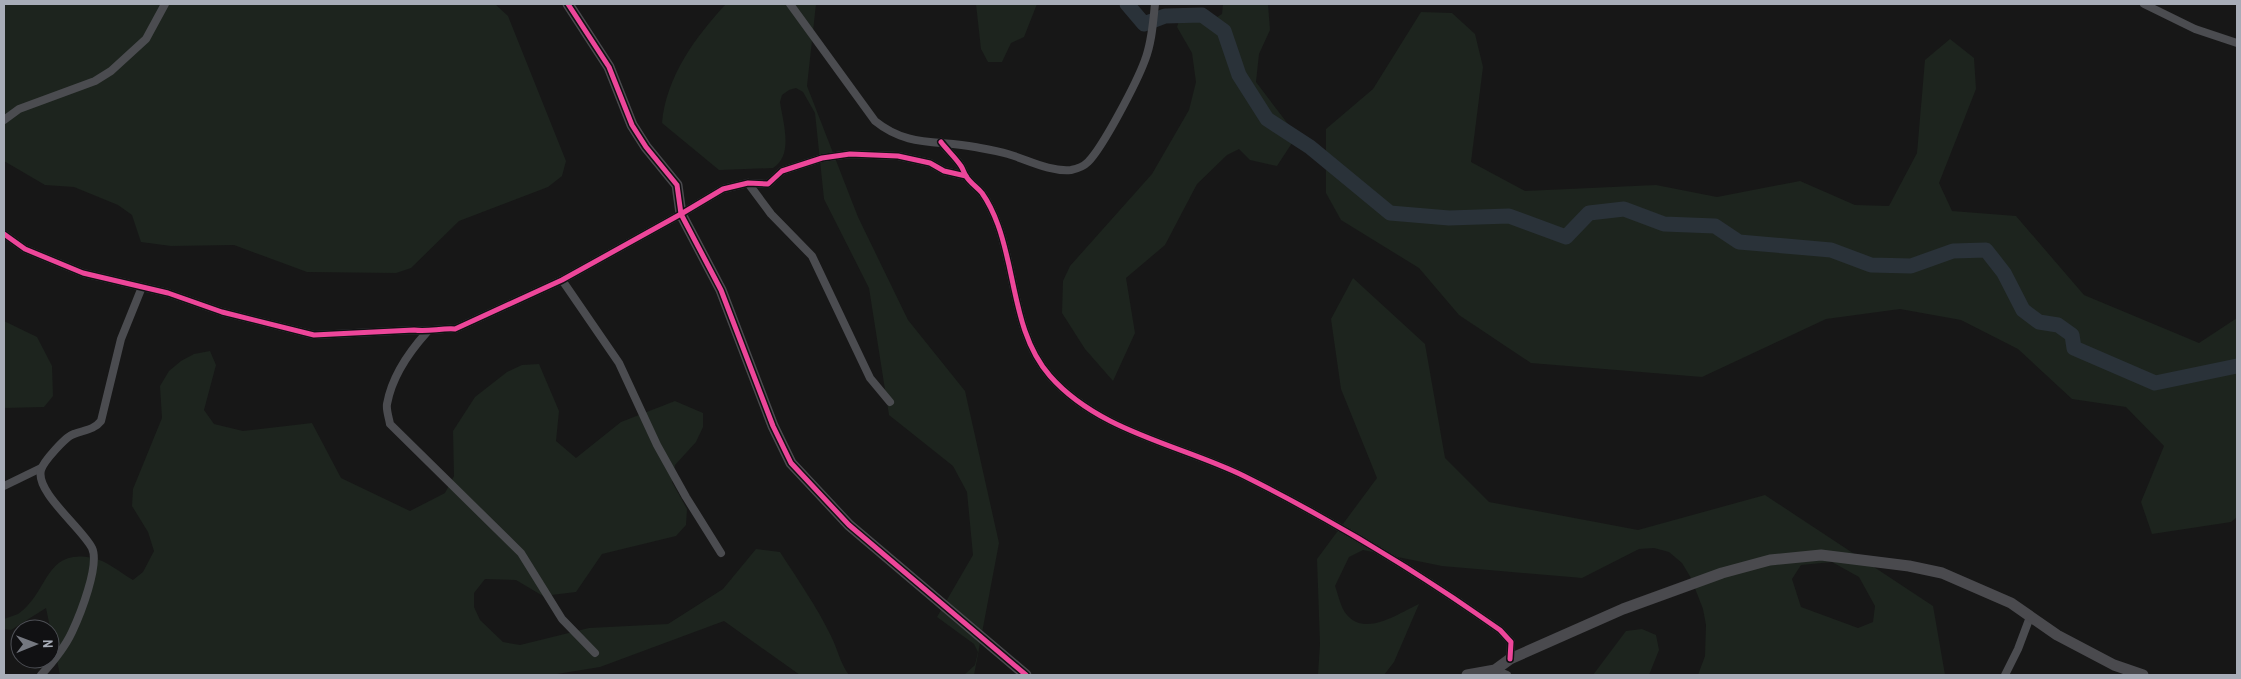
<svg xmlns="http://www.w3.org/2000/svg" width="2241" height="679" font-family="'Archivo Narrow',sans-serif">
	<rect width="100%" height="100%" fill="#171717"/>
	<g fill="#1d241e" fill-rule="evenodd">
		<path d="M4 4H495L508 16 566 161 562 176 548 187 459 221 411 268 396 273 307 272 234 245 171 246 141 242 132 215 118 205 74 187 45 185 4 161Z"/>
		<path d="M726 4H816L807 86 858 217 908 320 965 391 999 543 974 675H964L975 665 978 652 974 644 937 617 973 555 967 492 953 466 889 415 869 288 824 199 815 113 803 92 796 88 789 90 782 95 780 102C783 123 794 155 773 168L719 170 662 123C666 77 696 36 726 4Z"/>
		<path d="M976 4H1037L1024 37 1011 43 1002 62H988L981 49Z"/>
		<path d="M1223 4H1268L1270 30 1259 54 1256 82 1291 128 1292 143 1277 166 1250 160 1239 149 1227 155 1197 184 1165 245 1126 278 1135 333 1113 381 1085 349 1062 313 1063 281 1070 266 1152 174 1189 110 1196 82 1192 53 1177 27 1182 12 1209 22 1222 14Z"/>
		<path d="M1421 12 1452 13 1475 34 1483 67 1471 162 1525 191 1656 185 1717 197 1800 181 1855 205 1889 206 1917 153 1925 60 1950 39 1974 58 1976 89 1939 183 1952 211 2016 216 2084 295 2199 343 2237 318V517L2231 522 2152 534 2141 502 2164 446 2126 407 2072 399 2018 349 1961 320 1900 309 1826 319 1702 377 1531 363 1459 315 1419 268 1341 220 1326 193V129L1373 89Z"/>
		<path d="M1353 278 1425 344 1445 458 1489 502 1638 530 1765 495 1933 606 1945 675H1698L1705 656 1706 625 1703 609 1691 578 1682 563 1669 552 1654 548 1639 549 1582 578 1442 566 1363 550 1349 557 1335 586C1338 594 1341 609 1347 615 1366 637 1399 613 1419 604L1394 662 1384 675H1318L1320 644 1317 559 1377 478 1341 389 1331 319ZM1832 562 1859 577 1875 606 1873 622 1858 628 1801 607 1792 579 1801 565Z"/>
		<path d="M4 321 37 337 52 366 53 396 44 407 4 408Z"/>
		<path d="M210 351 216 365 204 410 214 424 243 431 312 423 341 478 410 511 445 493 454 476 453 431 475 397 507 372 522 365 539 364 559 411 556 441 576 458 621 422 675 401 703 413V427L696 442 675 465 672 482 687 509 686 525 676 536 602 554 576 592 543 596 516 580 485 579 474 593V607L480 620 503 642 520 645 589 628 668 624 723 589 756 549 780 552C798 580 817 607 831 636 838 650 840 663 849 675H800L724 621 600 667 551 675H60L46 608 11 630 4 629V619C8 617 14 616 18 614 49 593 44 548 92 558 106 560 121 573 133 580L143 572 154 551 148 532 132 506 133 489 162 418 160 386 169 371 181 361 194 354Z"/>
		<path d="M1642 629 1656 635 1659 650 1649 675H1593L1626 631Z"/>
	</g>
	<g fill="none" stroke-linecap="round" stroke-linejoin="round">
		<path stroke="#2a3239" stroke-width="15" d="M1127 4 1144 24 1165 16 1202 15 1224 31 1239 75 1267 119 1310 147 1390 213 1449 218 1509 216 1566 237 1589 213 1624 209 1664 224 1715 226 1739 242 1831 250 1871 265 1911 266 1953 251 1986 250 2004 273 2023 310 2039 322 2058 325 2072 335 2074 348 2155 383 2237 366"/>
		<g stroke="#4b4c50" stroke-width="8">
			<path d="M790 4 875 121C907 147 936 140 975 147 986 149 998 151 1008 154 1028 160 1050 172 1071 170 1076 169 1084 166 1088 162 1103 147 1137 82 1145 60 1152 42 1153 22 1155 4"/>
			<path d="M2144 4 2195 29 2237 43"/>
			<path d="M4 120 19 109 95 81 111 71 146 39 165 4"/>
			<path d="M941 142C947 150 955 157 961 166 963 169 964 173 966 176 970 183 977 187 982 193 989 203 994 214 998 225 1016 274 1014 335 1050 376 1099 432 1181 445 1244 476 1334 521 1418 572 1500 630L1511 642 1510 659"/>
			<path d="M748 183 771 214 812 256 870 378 890 402"/>
			<path d="M4 234 25 249 83 273 168 293 222 312 314 335 414 330C428 332 441 328 455 329L562 280 681 214 723 189 748 183 768 184 782 171 822 158 850 154 898 156 930 163 944 171 966 176"/>
			<path d="M562 280 619 363 657 445 686 497 721 553"/>
			<path d="M427 332C409 352 392 376 387 404 386 410 389 418 390 424L521 553 562 619 595 653"/>
			<path d="M4 486 41 468"/>
			<path d="M1495 670 1507 675"/>
			<path d="M41 675C52 663 65 647 72 632 80 615 100 565 92 548 82 528 35 492 41 470 43 462 66 436 74 434 84 430 94 430 101 421L121 339 142 287"/>
			<path d="M2005 675 2018 649 2030 617"/>
		</g>
		<g stroke="#4a4a4e" stroke-width="11">
			<path d="M568 4 609 67 632 125 646 147 677 185 681 214 721 290 773 426 791 463 849 525 1026 675"/>
			<path d="M1467 675 1495 670 1510 659 1623 609 1722 573 1770 560 1821 555 1909 566 1942 573 2011 603 2057 635 2114 665 2143 675"/>
		</g>
		<g stroke="#111113" stroke-width="8">
			<g id="cycleway">
				<path d="M568 4 609 67 632 125 646 147 677 185 681 214 721 290 773 426 791 463 849 525 1026 675"/>
				<path d="M941 142C947 150 955 157 961 166 963 169 964 173 966 176 970 183 977 187 982 193 989 203 994 214 998 225 1016 274 1014 335 1050 376 1099 432 1181 445 1244 476 1334 521 1418 572 1500 630L1511 642 1510 659"/>
				<path d="M4 234 25 249 83 273 168 293 222 312 314 335 414 330C428 332 441 328 455 329L562 280 681 214 723 189 748 183 768 184 782 171 822 158 850 154 898 156 930 163 944 171 966 176"/>
			</g>
		</g>
		<use href="#cycleway" stroke="#ed469a" stroke-width="5"/>
	</g>
	<rect width="2241" height="679" fill="none" stroke="#a8adb8" stroke-width="10"/>
	<g transform="translate(35 644) rotate(89)"><circle r="24" fill="#111113" stroke="#4d4f55"/>
	<path d="M0-4L9 19L0 12L-9 19Z" fill="#757880"/>
	<text y="-8" font-size="14" font-weight="bold" text-anchor="middle" fill="#a8adb8">N</text>
	</g>
</svg>
